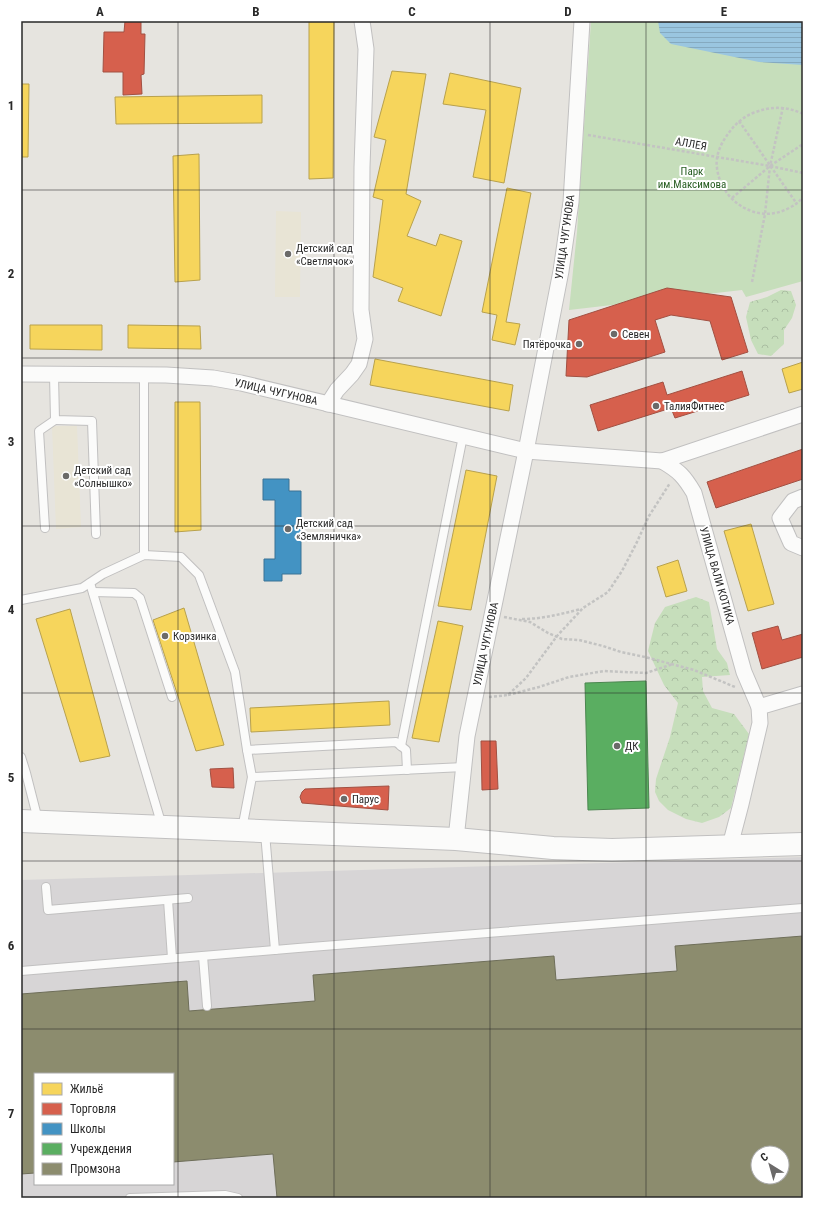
<svg xmlns="http://www.w3.org/2000/svg" width="824" height="1219" font-family="'Roboto Condensed',sans-serif">
	<defs>
		<pattern id="forest-crowns" width="20" height="18" patternUnits="userSpaceOnUse"><rect width="20" height="18" fill="#c6debb"/><path d="M2 6a3 3 0 1 1 6 0M12 15a3 3 0 1 1 6 0" fill="none" stroke="#aabea1"/></pattern>
		<pattern id="water-rules" width="6" height="5" patternUnits="userSpaceOnUse"><rect width="6" height="5" fill="#9ac6e0"/><path d="M0 2.5h6" fill="none" stroke="#85aac0"/></pattern>
	</defs>
	<rect width="100%" height="100%" fill="#e6e4df"/>
	<path fill="#d7d5d6" fill-rule="evenodd" d="M803 857V1198H21V880ZM35 1074H173V1184H35ZM758 1153H782V1177H758Z"/>
	<g fill="#e8e4d5">
		<path d="M276 211 301 212 300 297H275Z"/>
		<path d="M52 426H77L81 527 56 529Z"/>
	</g>
	<path fill="#c6debb" d="M591 21H803V281L746 297 742 290 569 310 577 232Z"/>
	<g fill="url(#forest-crowns)">
		<path d="M781 290 791 291 796 305 792 318 784 330V344L771 356 758 354 751 340 746 317 750 302 767 297Z"/>
		<path d="M696 597 709 602 717 649 727 663 730 675 702 677 703 691 712 708 734 714 749 734 731 808 719 817 702 823 686 819 668 810 659 801 655 792 656 779 670 737 678 703 664 685 648 651 655 623 665 607Z"/>
	</g>
	<path fill="url(#water-rules)" d="M658 21H803V65L759 62 671 44 660 33Z"/>
	<g fill="#f6d55c" stroke="#b8a14d">
		<path d="M309 21H334L333 178 309 179Z"/>
		<path d="M392 71 426 74 406 194 421 201 407 236 436 246 440 234 462 241 441 316 398 301 403 288 373 277 383 200 373 197 386 140 374 137Z"/>
		<path d="M450 73 521 88 504 183 473 177 486 110 443 104Z"/>
		<path d="M21 84H29L28 157H21Z"/>
		<path d="M262 95V123L116 124 115 97Z"/>
		<path d="M199 154 200 280 175 282 173 156Z"/>
		<path d="M507 188 531 193 506 322 520 324 515 345 492 340 497 315 482 312Z"/>
		<path d="M30 325H102V350L30 349Z"/>
		<path d="M128 325 200 326 201 349 128 348Z"/>
		<path d="M375 359 513 385 509 411 370 385Z"/>
		<path d="M803 362V389L789 393 782 369Z"/>
		<path d="M175 402H200L201 530 175 532Z"/>
		<path d="M466 470 497 476 471 610 438 606Z"/>
		<path d="M751 524 774 604 748 611 724 531Z"/>
		<path d="M678 560 687 591 666 597 657 567Z"/>
		<path d="M184 608 224 745 196 751 153 620Z"/>
		<path d="M70 609 110 756 80 762 36 619Z"/>
		<path d="M438 621 463 626 439 742 412 738Z"/>
		<path d="M389 701 390 725 251 732 250 708Z"/>
	</g>
	<g fill="#d6604d" stroke="#a25042">
		<path d="M125 21H141V34H145L144 74 141 75 142 94 123 95V72H103L104 32H124Z"/>
		<path d="M667 288 731 297 748 352 722 360 710 321 671 315 655 320 665 352 587 377 566 376 569 320Z"/>
		<path d="M742 371 749 395 675 418 671 408 598 431 590 405 663 382 667 395Z"/>
		<path d="M803 449V479L716 508 707 482Z"/>
		<path d="M778 626 782 640 803 634V657L762 669 752 633Z"/>
		<path d="M481 741H496L498 789 482 790Z"/>
		<path d="M233 768 234 788 212 787 210 769Z"/>
		<path d="M389 786 388 810 302 803 300 797 302 792 305 789Z"/>
	</g>
	<path fill="#4393c3" stroke="#3b7395" d="M263 479H289V491H301V574H282V581H264V559H275V500H263Z"/>
	<path fill="#5aae61" stroke="#4b8650" d="M646 681 649 808 588 810 585 683Z"/>
	<path fill="#8c8c6e" stroke="#6e6e59" fill-rule="evenodd" d="M803 936V1198H277L273 1154 173 1162V1074H35V1173L21 1174V994L187 981 189 1011 315 1001 313 975 554 956 556 980 677 971 675 946ZM758 1153H782V1177H758Z"/>
	<g fill="none" stroke-linecap="round" stroke-linejoin="round">
		<g stroke="#c1c0c0" stroke-width="10">
			<g id="lane">
				<path d="M54 375 55 420 92 421 96 534"/>
				<path d="M45 528 39 431 55 420"/>
				<path d="M144 555V375"/>
				<path d="M90 583 162 826"/>
				<path d="M93 592 134 593 140 598 172 697"/>
				<path d="M21 600 82 588 103 574 144 555 181 557 199 575 235 672 247 750"/>
				<path d="M401 746 463 436"/>
				<path d="M21 757 26 773 38 820"/>
				<path d="M252 777 247 750 396 742 406 750 407 770"/>
				<path d="M242 829 252 777 464 767"/>
				<path d="M265 833 275 950"/>
				<path d="M46 887 48 910 188 898"/>
				<path d="M168 900 172 958"/>
				<path d="M203 956 207 1006"/>
				<path d="M21 971 298 948 803 908"/>
				<path d="M130 1198 225 1195 238 1198"/>
			</g>
		</g>
		<g stroke="#c1c0c0" stroke-width="17">
			<g id="street">
				<path d="M21 374 166 375 213 378 241 383 526 451 662 461"/>
				<path d="M328 404 337 390 352 374 359 364 365 339 361 310 362 167 366 49 362 21"/>
				<path d="M803 497 793 501 780 518 791 543 803 548"/>
				<path d="M759 707 803 694"/>
				<path d="M456 839 467 736 526 451 561 271 571 202 582 21"/>
				<path d="M730 846 741 804 760 723 759 707 744 672 694 493C684 476 679 471 662 461L803 414"/>
			</g>
		</g>
		<g stroke="#c1c0c0" stroke-width="24">
			<path id="secondary" d="M21 821 456 839 553 848 612 850 803 844"/>
		</g>
		<g stroke="#c3c3c2" stroke-width="2.5" stroke-dasharray="3 2" stroke-linecap="butt">
			<path d="M803 114C786 106 771 106 753 113 743 117 734 125 728 134 721 143 715 156 717 168 721 202 758 225 789 208 795 205 799 202 803 197"/>
			<path d="M739 121 797 204"/>
			<path d="M588 135 770 166 803 173"/>
			<path d="M732 198 770 166 803 144"/>
			<path d="M752 282 765 214 770 166 783 107"/>
			<path d="M504 617 530 622 548 633 562 639 579 640 603 646 621 652 645 657 694 670 735 687"/>
			<path d="M522 619C543 619 561 614 581 609"/>
			<path d="M508 695 539 687 569 677 604 671 646 673 673 664"/>
			<path d="M489 697 508 695 526 678 557 636 583 608 608 592 622 571 636 544 649 516 670 483"/>
		</g>
		<use href="#lane" stroke="#fbfbfa" stroke-width="8"/>
		<use href="#street" stroke="#fbfbfa" stroke-width="15"/>
		<use href="#secondary" stroke="#fbfbfa" stroke-width="22"/>
	</g>
	<path fill="none" stroke="#292929" stroke-width="1" stroke-opacity="0.55" d="M178 21V1198M334 21V1198M490 21V1198M646 21V1198M21 190H803M21 358H803M21 526H803M21 693H803M21 861H803M21 1029H803"/>
	<g fill="#6b6a69" stroke="#fff" stroke-width="1.5">
		<circle cx="288" cy="254" r="4"/>
		<circle cx="614" cy="334" r="4"/>
		<circle cx="579" cy="344" r="4"/>
		<circle cx="656" cy="406" r="4"/>
		<circle cx="66" cy="476" r="4"/>
		<circle cx="288" cy="529" r="4"/>
		<circle cx="165" cy="636" r="4"/>
		<circle cx="617" cy="746" r="4"/>
		<circle cx="344" cy="799" r="4"/>
	</g>
	<g text-anchor="middle" dominant-baseline="central" stroke-width="4" stroke-linejoin="round" paint-order="stroke">
		<g font-size="11" fill="#292929" stroke="#fff">
			<text transform="translate(691 144) rotate(10)">АЛЛЕЯ</text>
			<text transform="translate(565 237) rotate(-82)">УЛИЦА ЧУГУНОВА</text>
			<text transform="translate(276 392) rotate(13)">УЛИЦА ЧУГУНОВА</text>
			<text transform="translate(717 576) rotate(74)">УЛИЦА ВАЛИ КОТИКА</text>
			<text transform="translate(486 644) rotate(-78)">УЛИЦА ЧУГУНОВА</text>
		</g>
		<g font-size="11" fill="#275d21" stroke="#fff">
			<text x="692" y="171">Парк<tspan x="692" dy="13">им.Максимова</tspan></text>
		</g>
		<g font-size="11" fill="#292929" stroke="#fff" text-anchor="start">
			<text x="296" y="248">Детский сад<tspan x="296" dy="13">«Светлячок»</tspan></text>
			<text x="622" y="334">Севен</text>
			<text x="571" y="344" text-anchor="end">Пятёрочка</text>
			<text x="664" y="406">ТалияФитнес</text>
			<text x="74" y="470">Детский сад<tspan x="74" dy="13">«Солнышко»</tspan></text>
			<text x="296" y="523">Детский сад<tspan x="296" dy="13">«Земляничка»</tspan></text>
			<text x="173" y="636">Корзинка</text>
			<text x="625" y="746">ДК</text>
			<text x="352" y="799">Парус</text>
		</g>
	</g>
	<rect width="824" height="1219" fill="none" stroke="#ffffff" stroke-width="44"/>
	<rect x="34" y="1073" width="140" height="112" fill="#ffffff" stroke="#a9a9a9"/>
	<rect x="42" y="1083" width="20" height="12" fill="#f6d55c" stroke="#a9a9a9"/>
	<text x="70" y="1093" font-size="12" fill="#292929">Жильё</text>
	<rect x="42" y="1103" width="20" height="12" fill="#d6604d" stroke="#a9a9a9"/>
	<text x="70" y="1113" font-size="12" fill="#292929">Торговля</text>
	<rect x="42" y="1123" width="20" height="12" fill="#4393c3" stroke="#a9a9a9"/>
	<text x="70" y="1133" font-size="12" fill="#292929">Школы</text>
	<rect x="42" y="1143" width="20" height="12" fill="#5aae61" stroke="#a9a9a9"/>
	<text x="70" y="1153" font-size="12" fill="#292929">Учреждения</text>
	<rect x="42" y="1163" width="20" height="12" fill="#8c8c6e" stroke="#a9a9a9"/>
	<text x="70" y="1173" font-size="12" fill="#292929">Промзона</text>
	<g transform="translate(770 1165) rotate(323)"><circle r="19" fill="#ffffff" stroke="#a9a9a9"/>
	<path d="M0-3L7 15L0 10L-7 15Z" fill="#6b6a69"/>
	<text y="-6" font-size="11" font-weight="bold" text-anchor="middle" fill="#292929">С</text>
	</g>
	<rect x="22" y="22" width="780" height="1175" fill="none" stroke="#292929" stroke-width="1.5"/>
	<g font-size="13" text-anchor="middle" font-weight="bold" fill="#292929">
		<text x="100" y="16">A</text>
		<text x="256" y="16">B</text>
		<text x="412" y="16">C</text>
		<text x="568" y="16">D</text>
		<text x="724" y="16">E</text>
		<text x="11" y="110">1</text>
		<text x="11" y="278">2</text>
		<text x="11" y="446">3</text>
		<text x="11" y="614">4</text>
		<text x="11" y="782">5</text>
		<text x="11" y="950">6</text>
		<text x="11" y="1118">7</text>
	</g>
</svg>
